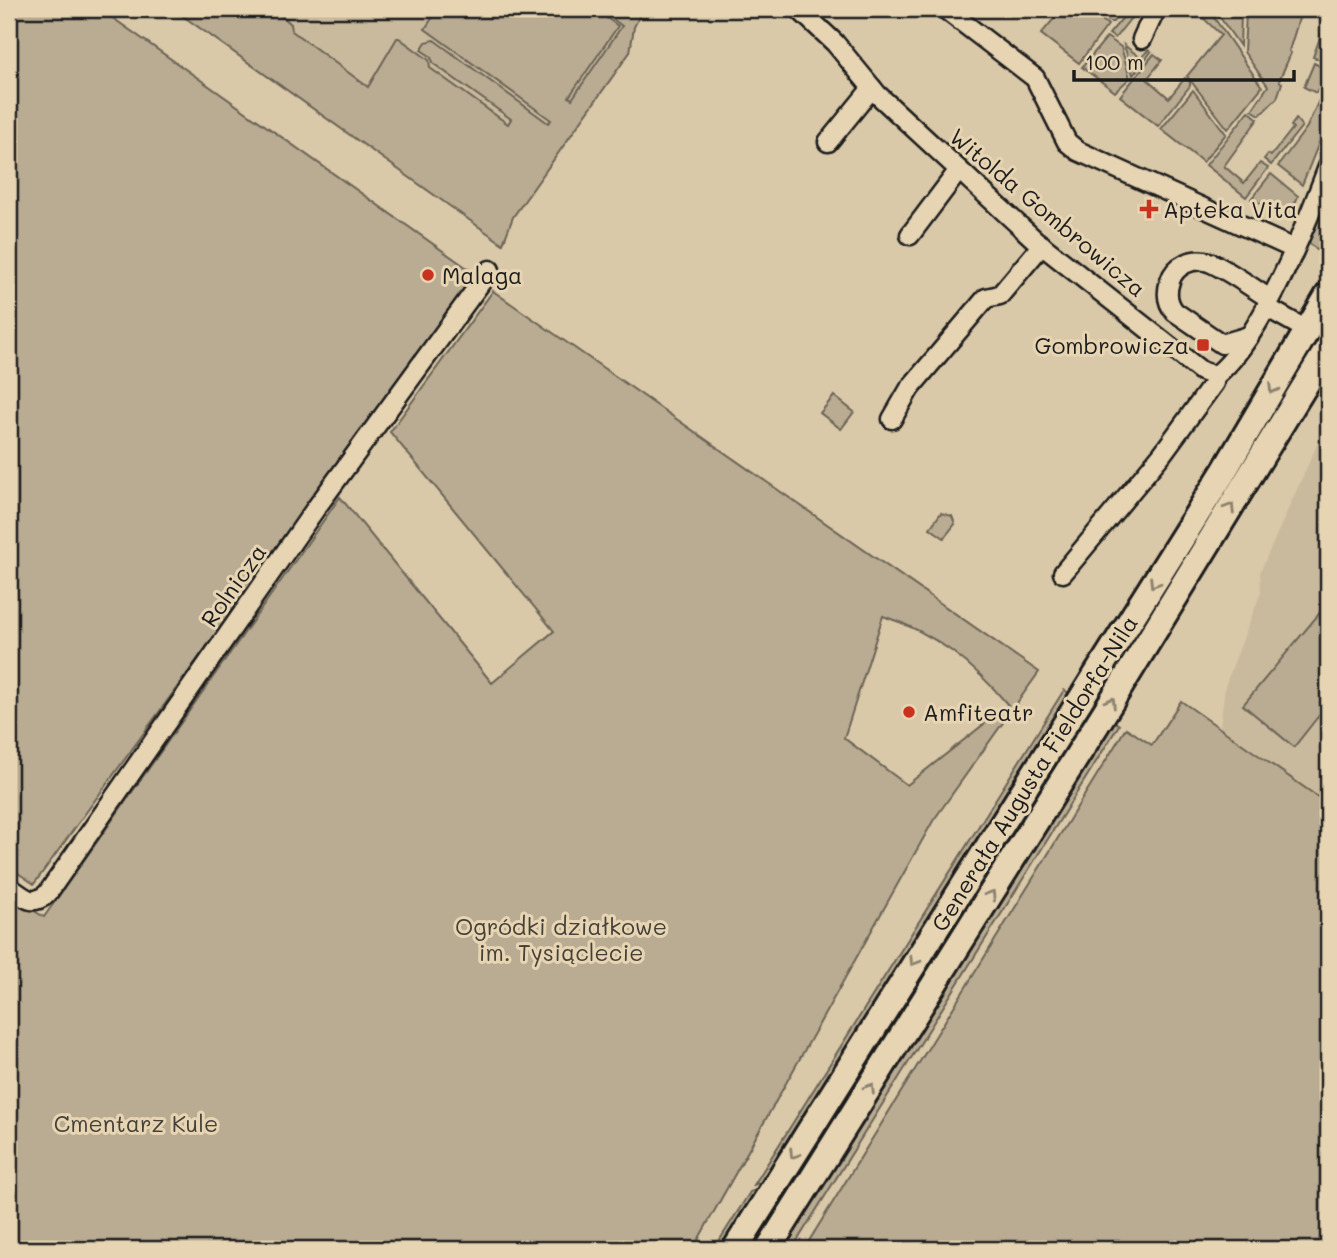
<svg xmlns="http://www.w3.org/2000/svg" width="1337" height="1258" font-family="Mali,sans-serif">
	<rect width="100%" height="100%" fill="#dac9a9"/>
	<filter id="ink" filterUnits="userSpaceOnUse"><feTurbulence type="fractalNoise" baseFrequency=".0143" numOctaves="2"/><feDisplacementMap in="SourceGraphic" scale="14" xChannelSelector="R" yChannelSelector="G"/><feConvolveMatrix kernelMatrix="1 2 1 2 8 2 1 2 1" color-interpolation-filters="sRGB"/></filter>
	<g filter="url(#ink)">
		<g fill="#caba9d">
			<path d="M212 9H643L511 218Z"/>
			<path d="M1328 420V804L1220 727 1225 686 1261 592 1260 572Z"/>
		</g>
		<g fill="#baac92" stroke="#6b6457" stroke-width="2" fill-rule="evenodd">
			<path d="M9 9H100L477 275 34 884 9 867Z"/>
			<path d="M274 9 291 24 292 31 368 87 397 38H399L429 60 430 68 508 124 511 119 434 64 430 56 421 50 426 42 434 40 548 123 551 120 425 29 438 9H594L618 26 569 97 572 99 622 26 599 9H643L634 27 630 52 513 217 503 244 173 9Z"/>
			<path d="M1062 9H1089L1108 25 1079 63 1041 34Z"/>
			<path d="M1093 9H1100L1106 14 1111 9H1124L1113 22H1110Z"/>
			<path d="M1130 9H1138L1115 38 1109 34Z"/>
			<path d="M1196 9H1208L1262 87 1228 129 1187 76 1221 35 1198 13Z"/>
			<path d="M1214 9H1302L1289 51 1291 53 1279 81 1282 83 1277 98 1260 115 1252 110 1268 86 1244 52 1246 14H1241L1240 46Z"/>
			<path d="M1322 32 1328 34V63L1313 57Z"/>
			<path d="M1107 37 1121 47 1130 78 1115 92 1082 67Z"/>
			<path d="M1124 45 1141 58 1148 50 1151 52 1133 75Z"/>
			<path d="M1154 54 1162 60 1147 79 1169 98 1185 78 1190 82V86L1158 126 1120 96Z"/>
			<path d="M1314 63 1327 70 1316 93 1304 87Z"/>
			<path d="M1193 90 1226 134 1203 162 1161 129Z"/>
			<path d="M1319 100 1328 103V120L1302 185 1278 166 1307 127Z"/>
			<path d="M1249 111 1258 119 1224 166 1244 183 1260 163 1268 168 1246 197 1206 165Z"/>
			<path d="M1296 119 1302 126 1271 165 1264 159 1268 154 1271 156 1293 128 1291 126Z"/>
			<path d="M1271 174 1298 196 1292 211 1301 214 1299 222 1251 199Z"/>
			<path d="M1322 208 1328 210V225L1318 251 1306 240Z"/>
			<path d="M493 291 1039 672 933 821 693 1249H9V895L44 917 340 497 492 683 554 631 390 432ZM883 616C935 633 974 664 1008 705L907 785 844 738Z"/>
			<path d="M834 396 854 412 841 429 820 413Z"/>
			<path d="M941 513 952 516 955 524 944 538 930 528Z"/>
			<path d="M1328 603V704L1294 747 1243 705Z"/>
			<path d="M1064 690 1073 695 769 1179 754 1185Z"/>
			<path d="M1181 701 1328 804V1249H804L1126 728 1152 745Z"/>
			<path d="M1087 705 1096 710 760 1249H748Z"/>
			<path d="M1110 718 1119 725 792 1249H778Z"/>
			<path d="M766 1186 727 1249H714L750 1192Z"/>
		</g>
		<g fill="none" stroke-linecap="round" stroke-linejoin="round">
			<g stroke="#1c1c1c" stroke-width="23">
				<g id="street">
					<path d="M803 9 802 12 835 43 877 94 1035 240 1201 371 1215 376"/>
					<path d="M945 9 1035 78 1067 142 1078 151 1294 249"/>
					<path d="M1142 39 1156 9"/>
					<path d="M828 142 872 88"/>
					<path d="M910 235 959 170"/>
					<path d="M1266 307 1307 330"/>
					<path d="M1249 336 1222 344 1175 312C1167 303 1166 293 1170 281 1175 265 1193 257 1209 262 1225 268 1254 289 1270 299"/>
					<path d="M1215 376C1261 341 1307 223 1328 167"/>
					<path d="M892 419 910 388 986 298 1000 295 1042 245"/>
					<path d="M1063 573 1162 454 1214 383 1215 376"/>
					<path d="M9 887C25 897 31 907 47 894L316 508 490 270"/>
				</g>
			</g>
			<g stroke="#1c1c1c" stroke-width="30">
				<g id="secondary">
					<path d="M735 1249 1223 473 1328 295"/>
					<path d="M768 1249 1111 702 1328 348"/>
				</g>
			</g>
			<use href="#street" stroke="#e6d4b2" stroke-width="18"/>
			<use href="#secondary" stroke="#e6d4b2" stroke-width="24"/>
		</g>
		<defs><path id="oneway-chevron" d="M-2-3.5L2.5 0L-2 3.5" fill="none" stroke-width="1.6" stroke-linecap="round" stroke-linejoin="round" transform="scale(1.75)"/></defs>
		<g stroke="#8b816e">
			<use href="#oneway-chevron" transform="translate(1273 389) rotate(121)"/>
			<use href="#oneway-chevron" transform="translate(1230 508) rotate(-58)"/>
			<use href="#oneway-chevron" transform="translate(1154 583) rotate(122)"/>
			<use href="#oneway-chevron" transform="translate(1111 702) rotate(-58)"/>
			<use href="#oneway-chevron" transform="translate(991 895) rotate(-58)"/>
			<use href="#oneway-chevron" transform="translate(914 961) rotate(122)"/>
			<use href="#oneway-chevron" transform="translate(870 1088) rotate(-58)"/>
			<use href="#oneway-chevron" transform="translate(794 1154) rotate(122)"/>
		</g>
	</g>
	<g fill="#c8321e" stroke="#e6d4b2" stroke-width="2.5">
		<path d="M1145.5 198.5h7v7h7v7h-7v7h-7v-7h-7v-7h7z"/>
		<circle cx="428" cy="275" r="7"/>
		<rect x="1196" y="338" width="14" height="14" rx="3.5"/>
		<circle cx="909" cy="712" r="7"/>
	</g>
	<g text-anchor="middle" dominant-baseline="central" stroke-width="6" stroke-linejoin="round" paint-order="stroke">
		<g font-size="23" fill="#1c1c1c" stroke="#e6d4b2" text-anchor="start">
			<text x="1163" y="209">Apteka Vita</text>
			<text x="442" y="275">Malaga</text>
			<text x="1189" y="345" text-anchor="end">Gombrowicza</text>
			<text x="923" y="712">Amfiteatr</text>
		</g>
		<g font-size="23" fill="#1c1c1c" stroke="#e6d4b2">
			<text transform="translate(1048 212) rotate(40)">Witolda Gombrowicza</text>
			<text transform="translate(233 585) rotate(-55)">Rolnicza</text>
			<text transform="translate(1034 773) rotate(-58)">Generała Augusta Fieldorfa-Nila</text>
		</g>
		<g font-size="23" fill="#44403a" stroke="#e6d4b2">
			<text x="561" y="926">Ogródki działkowe<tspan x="561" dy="26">im. Tysiąclecie</tspan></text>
			<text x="136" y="1123">Cmentarz Kule</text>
		</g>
	</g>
	<rect width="1337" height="1258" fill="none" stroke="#e6d4b2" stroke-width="35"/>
	<rect x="18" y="18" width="1302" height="1223" fill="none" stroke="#1c1c1c" stroke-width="2.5" filter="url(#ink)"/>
	<path d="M1074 70v10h220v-10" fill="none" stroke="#1c1c1c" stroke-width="3.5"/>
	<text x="1085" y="70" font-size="21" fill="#1c1c1c" stroke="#e6d4b2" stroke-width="5" paint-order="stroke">100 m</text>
</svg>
